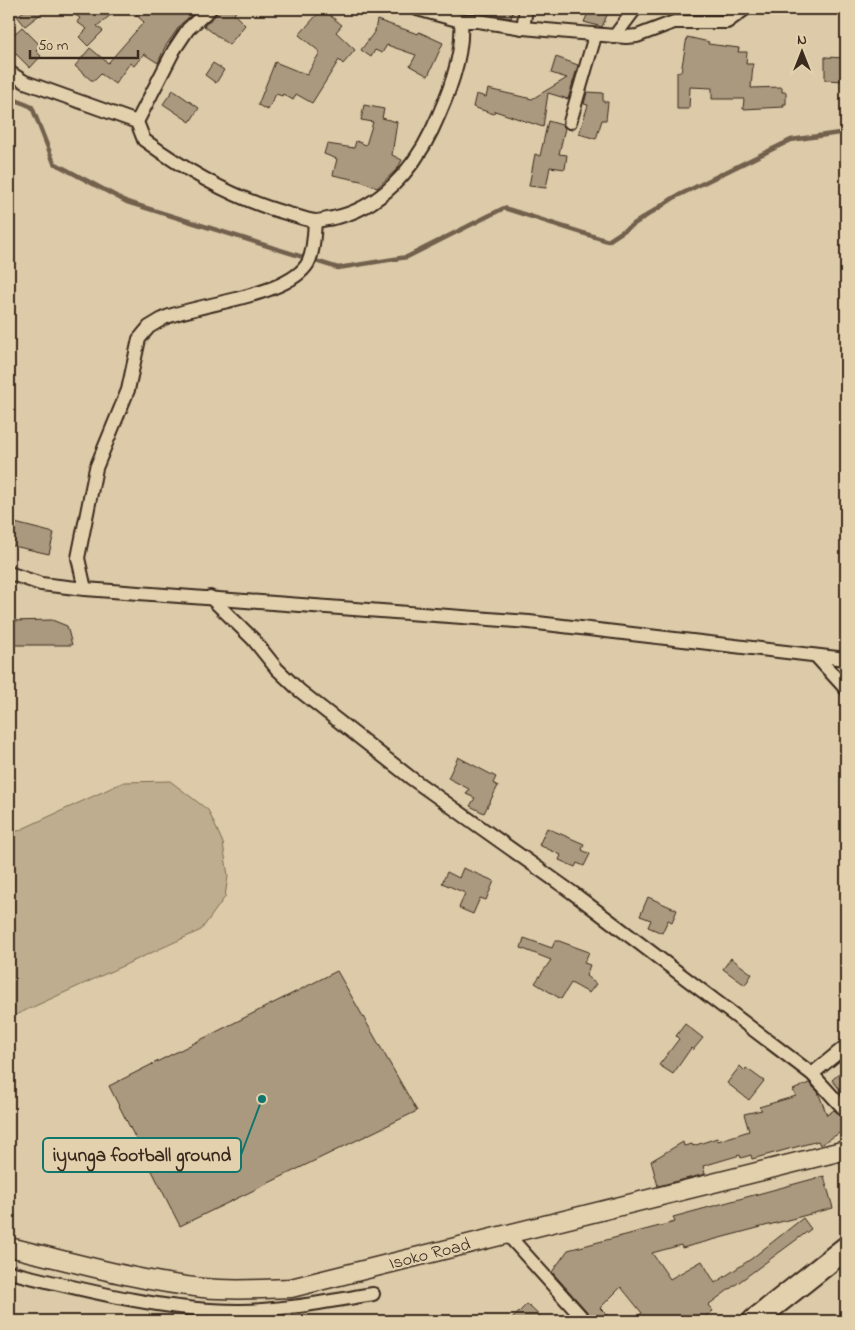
<svg xmlns="http://www.w3.org/2000/svg" width="855" height="1330" font-family="'Indie Flower',sans-serif">
	<rect width="100%" height="100%" fill="#dccaa8"/>
	<filter id="ink" filterUnits="userSpaceOnUse"><feTurbulence type="fractalNoise" baseFrequency=".02" numOctaves="2"/><feDisplacementMap in="SourceGraphic" scale="10" xChannelSelector="R" yChannelSelector="G"/><feConvolveMatrix kernelMatrix="1 2 1 2 8 2 1 2 1" color-interpolation-filters="sRGB"/></filter>
	<g filter="url(#ink)">
		<path fill="#bfad8f" stroke="#7d6c56" d="M170 781 208 810 223 843 228 876 225 897 201 930 9 1018V835L124 782Z"/>
		<g fill="none" stroke-linecap="round" stroke-linejoin="round">
			<path stroke="#72614d" stroke-width="4.5" d="M9 97 32 107 54 163 127 202 338 268 407 257 504 208 608 241 675 197 791 140 846 132"/>
		</g>
		<g fill="#aa997e" stroke="#3b2a1e">
			<path d="M27 9H47L25 26 17 16Z"/>
			<path d="M66 9H118L97 26 103 31 88 46 79 37 87 29 77 22 80 18Z"/>
			<path d="M141 9H198L181 24 165 47 158 63 144 54 134 66 130 63 115 84 101 74 95 80H91L75 66 90 48 108 63 144 22 136 15Z"/>
			<path d="M218 9H238L234 14 245 25 229 45 204 26 216 15Z"/>
			<path d="M322 9 342 25 336 32 355 50 343 64 339 60 312 103 296 94 293 100 283 94 282 96 276 94 268 110 258 105 275 62 307 75 320 52 299 35Z"/>
			<path d="M470 9H514L511 18 474 13 469 12Z"/>
			<path d="M590 9 607 15 602 27 584 22Z"/>
			<path d="M377 20 418 34 419 32 443 43 428 76 410 66 416 55 387 45 382 53 375 50 371 57 361 50 375 31Z"/>
			<path d="M22 27 41 46 36 51 41 56 30 68 9 47 14 42 10 38Z"/>
			<path d="M687 37 709 42 708 44 739 48 738 52H747L746 64H753L751 88 782 87V92H786V104H783L784 107 743 109 744 99H712V88L690 87 689 109H677V72H681Z"/>
			<path d="M556 57 578 65 568 99 548 93 543 127 495 111 494 114 473 107 476 94 486 97 488 89 532 99 567 78 551 73Z"/>
			<path d="M825 57 846 58V81L825 80Z"/>
			<path d="M213 63 224 70 216 83 205 75Z"/>
			<path d="M173 90 199 108 190 122 163 104Z"/>
			<path d="M587 92 603 93V102H608L606 120H602L596 139 579 134 588 105 584 104Z"/>
			<path d="M364 105 384 109 382 118 397 122 392 155 402 160 398 168 377 188 361 181 333 175 337 159 324 154 327 144 354 148 356 141 366 145 373 122 361 120Z"/>
			<path d="M548 121 562 125 565 128 559 154 567 155 565 169 550 167 546 188 529 186 535 154 540 156Z"/>
			<path d="M15 523 54 533 49 554 9 545Z"/>
			<path d="M52 620 67 626 72 645H9V621Z"/>
			<path d="M458 757 496 777 493 783 498 786 484 813 470 806 475 798 466 794 469 789 448 778Z"/>
			<path d="M547 828 584 844 582 850 590 854 584 866 577 863 575 867 559 860 561 855 539 845Z"/>
			<path d="M463 868 494 881 486 900 480 898 473 914 459 908 465 893 442 883 447 872 459 878Z"/>
			<path d="M648 897 677 910 672 922 668 920 662 933 648 927 651 920 640 916Z"/>
			<path d="M524 938 552 948 555 941H559L589 952 584 963 590 965 586 976 596 984 589 993 571 983 561 999 535 983 551 960 521 948Z"/>
			<path d="M731 958 752 974 745 985 723 969Z"/>
			<path d="M337 971 417 1111 180 1226 109 1086Z"/>
			<path d="M685 1024 703 1038 693 1050 691 1048 673 1074 659 1065 679 1039 676 1036Z"/>
			<path d="M740 1066 745 1071 746 1068 764 1081 749 1100 727 1083Z"/>
			<path d="M846 1067V1097L832 1080Z"/>
			<path d="M809 1083 818 1092 827 1115 834 1110 846 1119V1129L820 1145 818 1141 752 1159 751 1155 741 1158 740 1155 703 1166 705 1174 658 1186 651 1161 683 1142 684 1146 692 1144 693 1146 717 1138 718 1141 749 1131 744 1114 762 1110 759 1107 796 1096 793 1090Z"/>
			<path d="M824 1176 833 1208 682 1248 681 1245 652 1253 670 1279 702 1261 715 1283 751 1259 803 1218 811 1229 708 1305 713 1311 699 1321H631L642 1313 621 1287 600 1308 613 1321H593L591 1316 552 1272 568 1250 675 1222 673 1217Z"/>
			<path d="M527 1304 545 1321H510Z"/>
		</g>
		<g fill="none" stroke-linecap="round" stroke-linejoin="round">
			<g stroke="#3b2a1e" stroke-width="16">
				<g id="street">
					<path d="M210 9 188 29 174 50 137 122 144 140C188 172 236 200 289 214 297 216 306 220 315 221 320 221 327 219 333 218 379 209 413 170 432 130 447 98 464 57 461 21"/>
					<path d="M417 9 461 21H478L523 28 626 37 637 36 674 22H727L745 9"/>
					<path d="M523 28 526 9"/>
					<path d="M614 37 635 9"/>
					<path d="M9 72 25 82 137 122"/>
					<path d="M570 122 595 36"/>
					<path d="M9 573 41 584 85 589 529 622 846 659"/>
					<path d="M85 589 78 558 96 468 128 390 139 339 149 327 164 318C201 303 283 297 306 266 314 256 314 233 315 221"/>
					<path d="M210 597 253 639 277 669 300 691 411 778 573 893 812 1074 846 1111"/>
					<path d="M816 656 846 689"/>
					<path d="M812 1074 846 1046"/>
					<path d="M508 1235 585 1321"/>
					<path d="M9 1272C80 1289 168 1312 241 1311 285 1310 330 1301 373 1294"/>
				</g>
			</g>
			<g stroke="#3b2a1e" stroke-width="21">
				<path id="secondary" d="M9 1247C73 1262 137 1281 203 1288 232 1291 262 1289 291 1288L846 1150"/>
			</g>
			<g stroke="#3b2a1e" stroke-width="26">
				<path id="highway" d="M754 1321 846 1248"/>
			</g>
			<use href="#street" stroke="#e3d1ae" stroke-width="12"/>
			<use href="#secondary" stroke="#e3d1ae" stroke-width="18"/>
			<use href="#highway" stroke="#e3d1ae" stroke-width="22"/>
		</g>
	</g>
	<g text-anchor="middle" dominant-baseline="central" stroke-width="4" stroke-linejoin="round" paint-order="stroke">
		<g font-size="18" fill="#3b2a1e" stroke="#e3d1ae">
			<text transform="translate(430 1255) rotate(-14)">Isoko Road</text>
		</g>
	</g>
	<path fill="none" stroke="#0f766e" stroke-width="2" d="M262 1099L241 1155"/>
	<circle fill="#0f766e" stroke="#e3d1ae" stroke-width="2" cx="262" cy="1099" r="5"/>
	<rect fill="#e3d1ae" stroke="#0f766e" stroke-width="2" x="43" y="1138" width="198" height="34" rx="5"/>
	<g font-size="19" text-anchor="middle" font-weight="bold" fill="#3b2a1e">
		<text x="142" y="1161">iyunga football ground</text>
	</g>
	<rect width="855" height="1330" fill="none" stroke="#e3d1ae" stroke-width="30"/>
	<rect x="15" y="15" width="825" height="1300" fill="none" stroke="#3b2a1e" stroke-width="2" filter="url(#ink)"/>
	<g transform="translate(802 52)" stroke="#e3d1ae" stroke-width="4" paint-order="stroke">
	<path d="M0-4L9 19L0 12L-9 19Z" fill="#3b2a1e"/>
	<text y="-8" font-size="14" font-weight="bold" text-anchor="middle" fill="#3b2a1e">N</text>
	</g>
	<path d="M30 50v8h108v-8" fill="none" stroke="#3b2a1e" stroke-width="2.5"/>
	<text x="38" y="50" font-size="15" fill="#3b2a1e" stroke="#e3d1ae" stroke-width="4" paint-order="stroke">50 m</text>
</svg>
